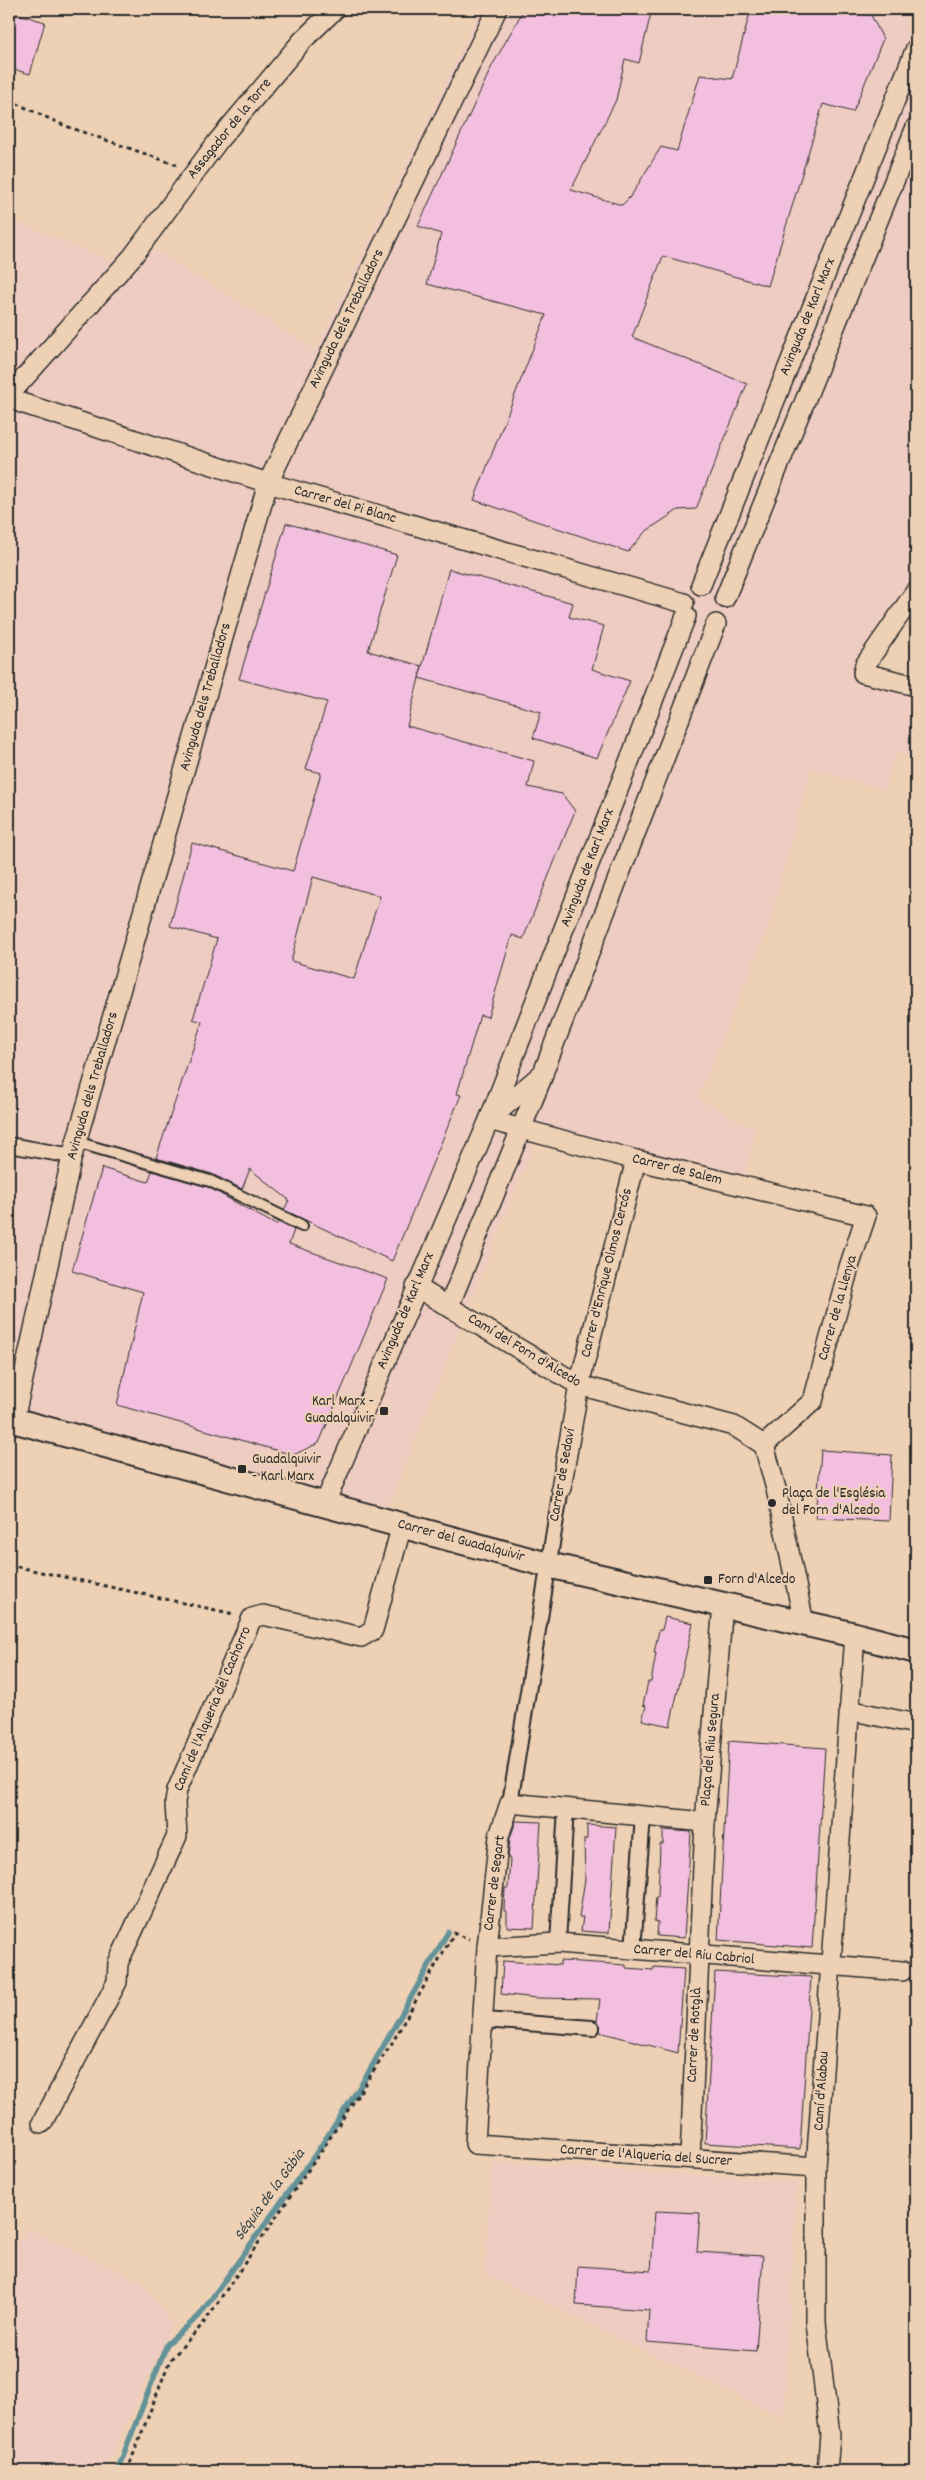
<svg xmlns="http://www.w3.org/2000/svg" width="925" height="2480" font-family="Dekko,sans-serif">
	<rect width="100%" height="100%" fill="#eed1b5"/>
	<filter id="ink" filterUnits="userSpaceOnUse"><feTurbulence type="fractalNoise" baseFrequency=".02" numOctaves="2"/><feDisplacementMap in="SourceGraphic" scale="10" xChannelSelector="R" yChannelSelector="G"/><feConvolveMatrix kernelMatrix="1 2 1 2 8 2 1 2 1" color-interpolation-filters="sRGB"/></filter>
	<g filter="url(#ink)">
		<g fill="#efccc1">
			<path d="M481 9H916V594L864 670 916 684V757L897 752 885 790 811 769 767 930 698 1098 755 1130 741 1198 536 1140 382 1522 9 1423V219L112 261 134 237 316 350Z"/>
			<path d="M491 2162 797 2182 784 2418 485 2274Z"/>
			<path d="M28 2228 141 2282 173 2324 104 2471H9V2257Z"/>
		</g>
		<g fill="none" stroke-linecap="round" stroke-linejoin="round">
			<path stroke="#639399" stroke-width="5.5" d="M117 2471 167 2344 199 2316 315 2155 363 2082 448 1932"/>
		</g>
		<g fill="#f2c0de" stroke="#2b2b2b" fill-rule="evenodd">
			<path d="M524 9H652L639 63 625 59 616 100 571 190 622 205 631 196 661 147 677 151 700 75 732 79 751 9H868L883 39 853 112 823 104 768 286 663 256 632 337 747 384 696 509 678 510 645 532 628 552 474 500 546 315 427 284 441 234 418 226 492 66Z"/>
			<path d="M11 12 45 22 30 74 9 68V21Z"/>
			<path d="M286 523 397 555 368 651 422 666 407 726 534 761 528 787 562 794 575 811 523 939 512 935 488 1017 480 1015 457 1094 461 1095 392 1261 284 1210 289 1200 250 1169 242 1189 212 1174 156 1158 202 1022 193 1019 217 939 170 926 192 843 293 871 321 773 306 769 327 702 239 679ZM313 877 380 896 354 979 291 961Z"/>
			<path d="M449 569 573 603 569 617 604 626 592 669 630 681 597 758 533 738 541 712 419 678Z"/>
			<path d="M102 1168 148 1182 152 1171 208 1187 276 1225 278 1222 294 1230 289 1244 388 1279 319 1443 293 1455 117 1405 143 1292 72 1271Z"/>
			<path d="M821 1450 892 1455 889 1521 816 1518Z"/>
			<path d="M665 1617 693 1623 670 1726 642 1720 646 1706 643 1705 648 1682H651L656 1653H654L659 1630H662Z"/>
			<path d="M729 1741 825 1748 812 1948 718 1940Z"/>
			<path d="M516 1821 541 1822 534 1928 507 1927V1911H504L505 1888H508L509 1874 510 1859 508 1858 510 1838Z"/>
			<path d="M587 1825 616 1827 609 1933 581 1931 583 1917H579L585 1879 584 1839H587Z"/>
			<path d="M663 1830 691 1832 684 1938 657 1936 658 1922 654 1921 656 1897H658L660 1844H663Z"/>
			<path d="M503 1961 560 1965V1961L580 1962 626 1965V1968L653 1970 654 1967 684 1969 678 2053 600 2032V2025L597 2021 600 1999 536 1998 501 1994Z"/>
			<path d="M715 1972 811 1977 800 2149 705 2143Z"/>
			<path d="M655 2211 700 2213 697 2252 763 2256 756 2351 647 2342 649 2310 576 2305 578 2266 651 2271Z"/>
		</g>
		<g fill="none" stroke-linecap="round" stroke-linejoin="round">
			<g stroke="#2b2b2b" stroke-width="14">
				<path id="service" d="M76 1142 210 1181 302 1226"/>
			</g>
			<g stroke="#2b2b2b" stroke-width="18">
				<g id="pedestrian">
					<path d="M9 1145 72 1156"/>
					<path d="M510 1803 561 1488"/>
					<path d="M558 1943 566 1808"/>
					<path d="M633 1950 643 1816"/>
					<path d="M484 2020 592 2028"/>
				</g>
			</g>
			<g stroke="#2b2b2b" stroke-width="22">
				<g id="minor">
					<path d="M9 395 133 256 218 141 302 41 335 9"/>
					<path d="M9 399 268 483 684 603"/>
					<path d="M701 585 916 48"/>
					<path d="M916 591 865 665 863 673 916 686"/>
					<path d="M725 598 916 127"/>
					<path d="M492 1117 543 1073 716 624"/>
					<path d="M489 1120 636 1160 866 1216 849 1267 813 1401 764 1445"/>
					<path d="M416 1287 579 1385 734 1426 764 1445 776 1489 804 1623"/>
					<path d="M449 1306 543 1075"/>
					<path d="M14 1420 72 1156 268 483 497 9"/>
					<path d="M561 1488 579 1385 636 1160"/>
					<path d="M325 1503 489 1120 686 616"/>
					<path d="M849 1710 916 1724"/>
					<path d="M705 1822 510 1803 499 1836 487 1947 475 2144 816 2167"/>
					<path d="M487 1947 558 1943 902 1971"/>
					<path d="M42 2123 117 1982 118 1963 177 1836 175 1803 177 1790 252 1618 263 1615 361 1637 373 1630 402 1525"/>
					<path d="M690 2158 705 1822 723 1604"/>
					<path d="M827 2471 830 2435 816 2323V2167L855 1635"/>
				</g>
			</g>
			<g stroke="#2b2b2b" stroke-width="28">
				<path id="tertiary" d="M9 1419 548 1565 855 1635 916 1651"/>
			</g>
			<g stroke="#2b2b2b" stroke-width="3" stroke-dasharray="4 4" stroke-linecap="butt">
				<path d="M9 100 63 125 177 165"/>
				<path d="M9 1565 234 1614"/>
				<path d="M127 2471 170 2360 203 2324 322 2150 392 2043 454 1933 469 1939"/>
			</g>
			<use href="#service" stroke="#eed1b5" stroke-width="10"/>
			<use href="#pedestrian" stroke="#eed1b5" stroke-width="14"/>
			<use href="#minor" stroke="#eed1b5" stroke-width="19"/>
			<use href="#tertiary" stroke="#eed1b5" stroke-width="24"/>
		</g>
	</g>
	<g fill="#2b2b2b" stroke="#eed1b5" stroke-width="2">
		<rect x="379" y="1406" width="10" height="10" rx="2.5"/>
		<rect x="237" y="1464" width="10" height="10" rx="2.5"/>
		<circle cx="772" cy="1503" r="5"/>
		<rect x="703" y="1575" width="10" height="10" rx="2.5"/>
	</g>
	<g text-anchor="middle" dominant-baseline="central" stroke-width="4" stroke-linejoin="round" paint-order="stroke">
		<g font-size="15" fill="#2b2b2b" stroke="#eed1b5">
			<text transform="translate(230 129) rotate(-51)">Assagador de la Torre</text>
			<text transform="translate(808 317) rotate(-68)">Avinguda de Karl Marx</text>
			<text transform="translate(347 319) rotate(-64)">Avinguda dels Treballadors</text>
			<text transform="translate(345 505) rotate(16)">Carrer del Pi Blanc</text>
			<text transform="translate(206 697) rotate(-74)">Avinguda dels Treballadors</text>
			<text transform="translate(588 868) rotate(-69)">Avinguda de Karl Marx</text>
			<text transform="translate(93 1086) rotate(-74)">Avinguda dels Treballadors</text>
			<text transform="translate(677 1170) rotate(14)">Carrer de Salem</text>
			<text transform="translate(607 1273) rotate(-76)">Carrer d'Enrique Olmos Cercós</text>
			<text transform="translate(838 1308) rotate(-74)">Carrer de la Llenya</text>
			<text transform="translate(406 1311) rotate(-67)">Avinguda de Karl Marx</text>
			<text transform="translate(524 1351) rotate(31)">Camí del Forn d'Alcedo</text>
			<text transform="translate(563 1475) rotate(-80)">Carrer de Sedaví</text>
			<text transform="translate(461 1541) rotate(15)">Carrer del Guadalquivir</text>
			<text transform="translate(213 1709) rotate(-67)">Camí de l'Alqueria del Cachorro</text>
			<text transform="translate(711 1750) rotate(-85)">Plaça del Riu Segura</text>
			<text transform="translate(495 1883) rotate(-83)">Carrer de Segart</text>
			<text transform="translate(694 1955) rotate(5)">Carrer del Riu Cabriol</text>
			<text transform="translate(695 2035) rotate(-87)">Carrer de Rotglà</text>
			<text transform="translate(822 2091) rotate(-86)">Camí d'Alabau</text>
			<text transform="translate(646 2156) rotate(4)">Carrer de l'Alqueria del Sucrer</text>
		</g>
		<g font-size="15" fill="#2b2b2b" stroke="#eed1b5" text-anchor="start">
			<text x="374" y="1402" text-anchor="end">Karl Marx -<tspan x="374" dy="17">Guadalquivir</tspan></text>
			<text x="252" y="1460">Guadalquivir<tspan x="252" dy="17">- Karl Marx</tspan></text>
			<text x="782" y="1494">Plaça de l'Església<tspan x="782" dy="17">del Forn d'Alcedo</tspan></text>
			<text x="718" y="1580">Forn d'Alcedo</text>
		</g>
		<g font-size="16" font-style="italic" fill="#394547" stroke="#eed1b5">
			<text transform="translate(270 2195) rotate(-54)">Séquia de la Gàbia</text>
		</g>
	</g>
	<rect width="925" height="2480" fill="none" stroke="#eed1b5" stroke-width="30"/>
	<rect x="15" y="15" width="895" height="2450" fill="none" stroke="#2b2b2b" stroke-width="2" filter="url(#ink)"/>
</svg>
